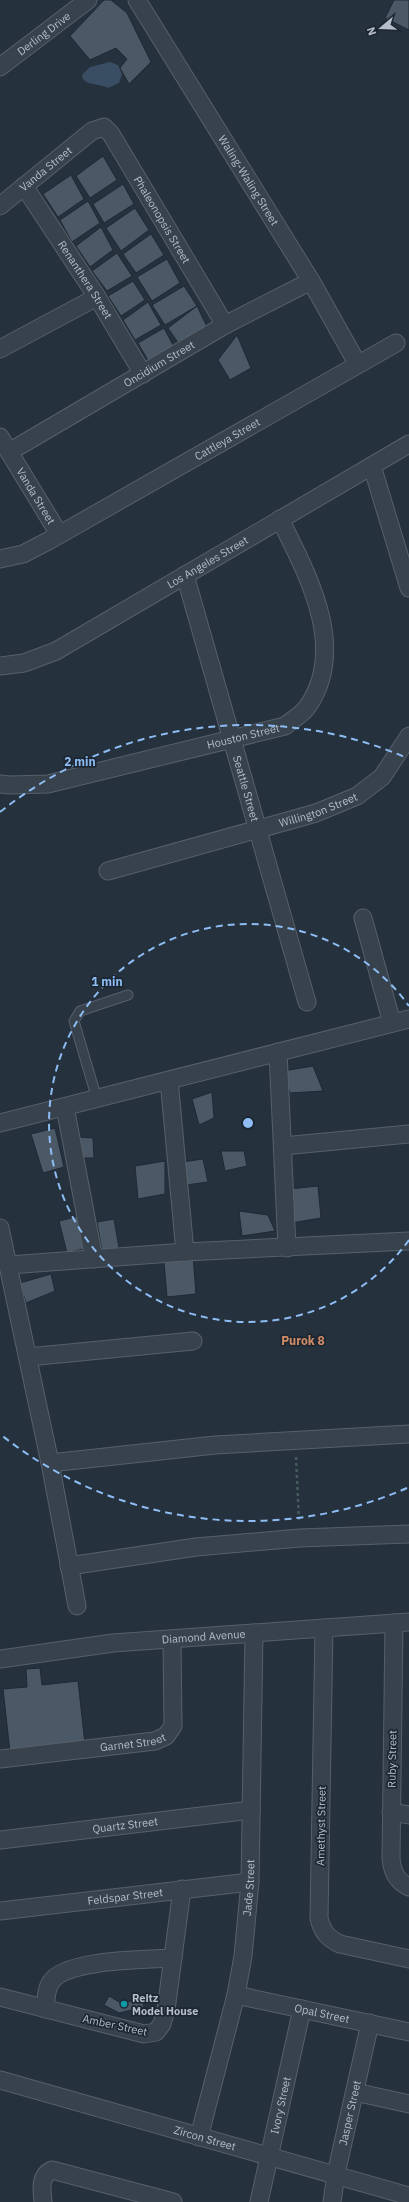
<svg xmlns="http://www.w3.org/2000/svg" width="409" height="2202" font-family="'IBM Plex Sans',sans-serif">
	<rect width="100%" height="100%" fill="#25313c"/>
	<path fill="#394e63" d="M110 62 118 65 122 74 119 83 108 88C100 83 82 86 82 75L90 67Z"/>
	<g fill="#4b5865" stroke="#1f2934">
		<path d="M104 0H111L127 13 151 62 129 84 120 68 127 59 116 48 90 60 70 36Z"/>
		<path d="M394 0H409V30L385 18Z"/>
		<path d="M103 156 117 180 90 198 76 176Z"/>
		<path d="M71 175 84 199 58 217 43 194Z"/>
		<path d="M123 184 134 204 104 223 93 204Z"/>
		<path d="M88 201 100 223 72 242 60 220Z"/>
		<path d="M135 208 149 230 121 251 106 228Z"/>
		<path d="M101 227 113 250 90 267 76 246Z"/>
		<path d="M151 234 164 255 136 273 123 254Z"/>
		<path d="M117 253 132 276 107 291 92 271Z"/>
		<path d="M167 259 180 283 152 301 137 277Z"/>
		<path d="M133 281 145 300 121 316 108 296Z"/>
		<path d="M184 286 197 306 165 325 152 305Z"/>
		<path d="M148 302 161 325 135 340 123 320Z"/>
		<path d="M197 306 209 331 181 347 168 328Z"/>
		<path d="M164 328 175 349 150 364 138 343Z"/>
		<path d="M237 335 251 368 230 380 218 360Z"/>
		<path d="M313 1066 323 1091 290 1093 283 1071Z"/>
		<path d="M212 1092 214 1118 199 1125 192 1099Z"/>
		<path d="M55 1128 64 1167 43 1173 31 1134Z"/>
		<path d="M77 1137 93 1138 94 1158H80Z"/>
		<path d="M221 1151H244L247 1166 225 1171Z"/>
		<path d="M203 1159 208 1182 186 1185 182 1162Z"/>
		<path d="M165 1161V1194L138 1199 135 1166Z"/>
		<path d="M318 1186 321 1218 291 1223 289 1189Z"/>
		<path d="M239 1211 268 1215 275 1231 242 1236Z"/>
		<path d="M79 1216 87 1248 67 1253 59 1221Z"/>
		<path d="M114 1219 119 1248 102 1251 97 1222Z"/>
		<path d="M193 1255 196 1294 167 1297 164 1263Z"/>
		<path d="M51 1274 55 1291 26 1303 20 1283Z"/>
		<path d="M40 1668 42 1685 78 1681 85 1744 10 1752 3 1689 27 1687 26 1669Z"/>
		<path d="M109 1996 121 2003 142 1999 144 2007 119 2013 104 2005Z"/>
	</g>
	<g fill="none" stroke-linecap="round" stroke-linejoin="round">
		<g stroke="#56606b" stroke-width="11">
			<path id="lane" d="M97 1099 74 1021 80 1011 128 995"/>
		</g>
		<g stroke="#56606b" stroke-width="19">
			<g id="street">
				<path id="s1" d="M137 0 311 281 357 363"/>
				<path id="s2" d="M0 67 88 0"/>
				<path id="s3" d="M24 186 97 297 143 374"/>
				<path id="s4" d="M0 206 92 131 104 127 111 134 225 325"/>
				<path d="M0 349 97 297"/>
				<path id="s5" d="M0 437 59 534"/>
				<path id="s6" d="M9 452 225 325 311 281"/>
				<path d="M372 466 409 588"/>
				<path id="s7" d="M0 559 23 554 50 540 396 343"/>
				<path id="s8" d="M185 575 307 1002"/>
				<path id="s9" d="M0 666 24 663 56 651 409 444"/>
				<path id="s10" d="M0 784 10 785 48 784 285 726C292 720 303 714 308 706 348 647 307 574 280 519"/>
				<path id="s11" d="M108 871 316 813 357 796 382 777 409 736"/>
				<path d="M363 918 392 1023"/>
				<path d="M278 1052 287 1248"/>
				<path d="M169 1080 185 1252"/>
				<path d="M65 1107 94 1259"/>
				<path d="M0 1123 409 1019"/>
				<path d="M283 1146 409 1134"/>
				<path d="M0 1228 50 1463 77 1606"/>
				<path d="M9 1265 185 1252 409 1241"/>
				<path d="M28 1357 193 1341"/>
				<path d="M50 1463 215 1445 409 1434"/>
				<path d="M69 1566 196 1547 300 1538 409 1534"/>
				<path d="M394 1623 391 1858C392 1871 396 1881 409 1887"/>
				<path d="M324 1628 319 1918C322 1931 327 1938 340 1944L409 1959"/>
				<path id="s12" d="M0 1659 113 1643 409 1622"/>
				<path id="s13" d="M0 1759 155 1741 166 1736 173 1726 172 1639"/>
				<path d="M391 1812 409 1815"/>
				<path id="s14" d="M0 1840 251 1810"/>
				<path id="s15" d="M0 1911 250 1882"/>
				<path id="s16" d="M236 1995 409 2032"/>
				<path d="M0 1997 144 2034 156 2032 162 2024 166 2010 182 1889"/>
				<path d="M45 2009C46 2000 46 1989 51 1982 65 1959 146 1960 173 1958"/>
				<path id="s17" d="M0 2080 409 2196"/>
				<path d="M355 2092 409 2104"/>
				<path id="s18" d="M199 2137 236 1995 243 1956 250 1882 254 1633"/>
				<path d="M43 2202C42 2190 39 2176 52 2170L173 2202"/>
				<path id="s19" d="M259 2202 302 2009"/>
				<path id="s20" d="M332 2202 336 2174 370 2023"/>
			</g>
		</g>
		<path stroke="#465c5d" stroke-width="2.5" stroke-dasharray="3 3" stroke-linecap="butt" d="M296 1457 299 1521"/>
		<use href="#lane" stroke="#38424d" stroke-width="9"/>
		<use href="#street" stroke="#38424d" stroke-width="17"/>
	</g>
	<g fill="none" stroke="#8dbdf4" stroke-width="2" stroke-dasharray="7 5">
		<path d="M409 1240A199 199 0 1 1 409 1006"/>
		<path d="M407 1488A398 398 0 0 1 0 1434M0 812A398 398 0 0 1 407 758"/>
	</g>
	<circle fill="#0f9aa8" stroke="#1d2732" stroke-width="1.5" cx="124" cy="2004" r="4"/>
	<g text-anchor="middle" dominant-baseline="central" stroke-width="3.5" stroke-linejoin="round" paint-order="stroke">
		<g font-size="11" fill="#b4bdc8" stroke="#1d2732">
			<text stroke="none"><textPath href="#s2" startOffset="55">Derling Drive</textPath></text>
			<text stroke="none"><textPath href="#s4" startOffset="59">Vanda Street</textPath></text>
			<text stroke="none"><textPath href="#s1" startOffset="212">Waling-Waling Street</textPath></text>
			<text stroke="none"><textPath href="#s4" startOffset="241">Phaleonopsis Street</textPath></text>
			<text stroke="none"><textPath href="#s3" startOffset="112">Renanthera Street</textPath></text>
			<text stroke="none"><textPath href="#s6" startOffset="174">Oncidium Street</textPath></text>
			<text stroke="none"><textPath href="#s7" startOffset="258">Cattleya Street</textPath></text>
			<text stroke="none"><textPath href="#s5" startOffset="69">Vanda Street</textPath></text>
			<text stroke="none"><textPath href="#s9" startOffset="234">Los Angeles Street</textPath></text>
			<text stroke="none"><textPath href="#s10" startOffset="249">Houston Street</textPath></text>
			<text stroke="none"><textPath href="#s8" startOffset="222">Seattle Street</textPath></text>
			<text stroke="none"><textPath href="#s11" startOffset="219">Willington Street</textPath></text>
			<text stroke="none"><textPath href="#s12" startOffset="205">Diamond Avenue</textPath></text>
			<text stroke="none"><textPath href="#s13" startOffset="134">Garnet Street</textPath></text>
			<text transform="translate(392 1759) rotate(-89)">Ruby Street</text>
			<text stroke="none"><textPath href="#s14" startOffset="126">Quartz Street</textPath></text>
			<text transform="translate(321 1826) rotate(-89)">Amethyst Street</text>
			<text stroke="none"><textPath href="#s18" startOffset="255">Jade Street</textPath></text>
			<text stroke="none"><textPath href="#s15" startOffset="126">Feldspar Street</textPath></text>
			<text stroke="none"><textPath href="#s16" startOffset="88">Opal Street</textPath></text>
			<text transform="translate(115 2025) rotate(12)">Amber Street</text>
			<text stroke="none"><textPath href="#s19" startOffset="99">Ivory Street</textPath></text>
			<text stroke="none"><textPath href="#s20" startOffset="91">Jasper Street</textPath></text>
			<text stroke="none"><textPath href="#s17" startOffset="213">Zircon Street</textPath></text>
		</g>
		<g font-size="11" font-weight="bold" fill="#b4bdc8" stroke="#1d2732" text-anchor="start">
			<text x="132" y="1998">Reitz<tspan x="132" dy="13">Model House</tspan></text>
		</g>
		<g font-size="12" font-weight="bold" fill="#d18c66" stroke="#1d2732">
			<text x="303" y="1340">Purok 8</text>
		</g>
	</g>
	<circle cx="248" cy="1123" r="6" fill="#8dbdf4" stroke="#1d2732" stroke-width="2"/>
	<g font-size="12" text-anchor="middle" font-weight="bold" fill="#8dbdf4" stroke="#1d2732" stroke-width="3.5" stroke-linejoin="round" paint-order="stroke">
		<text x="80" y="766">2 min</text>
		<text x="107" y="986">1 min</text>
	</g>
	<g transform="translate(381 28) rotate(251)" stroke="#1d2732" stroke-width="3" paint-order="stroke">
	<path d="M0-3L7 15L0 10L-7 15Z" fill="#b4bdc8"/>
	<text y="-6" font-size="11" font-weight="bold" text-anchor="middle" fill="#b4bdc8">N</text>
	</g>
</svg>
